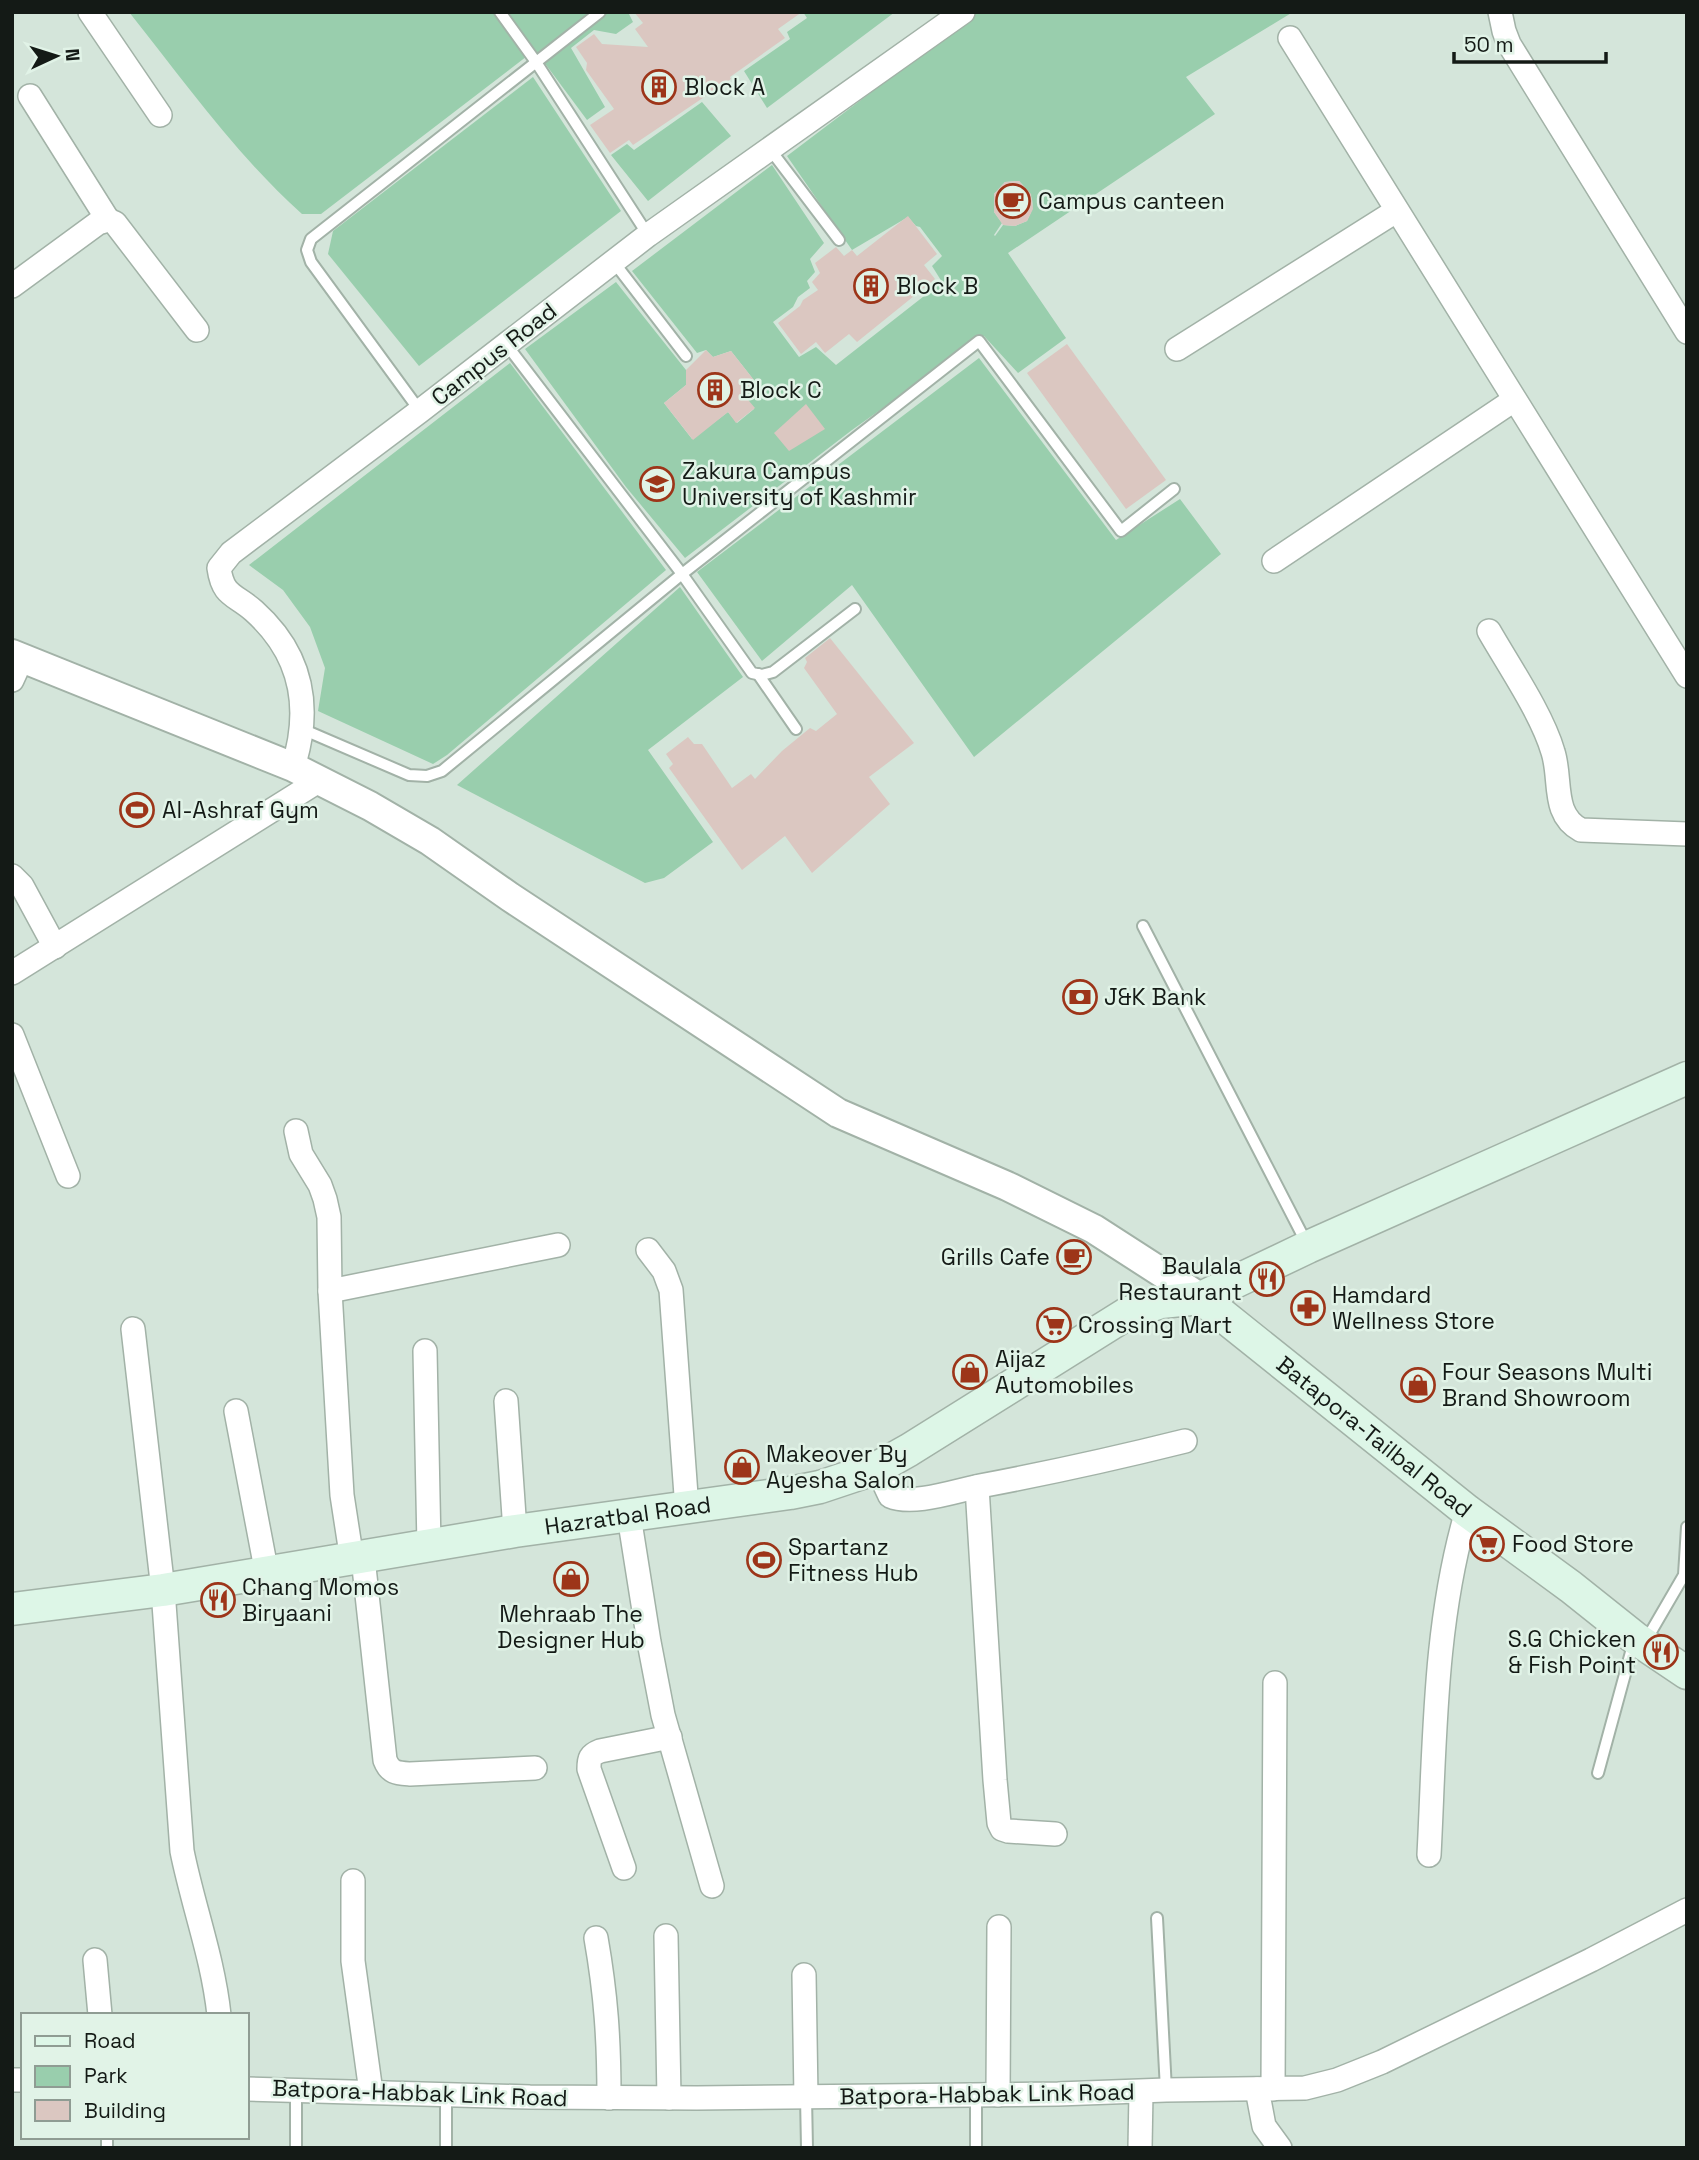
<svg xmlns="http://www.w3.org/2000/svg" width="1699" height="2160" font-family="'Space Grotesk',sans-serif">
	<rect width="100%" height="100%" fill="#d4e5da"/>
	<g fill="#99cead" fill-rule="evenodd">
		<path d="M129 12H628L633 22 616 34 594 30 571 48 605 107 587 120 535 50 321 214H302C236 155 184 81 129 12Z"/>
		<path d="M803 12H895L767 108 744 71 790 39 787 32 807 18Z"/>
		<path d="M977 12H1293L1186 77 1215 114 1008 253 1066 338 1018 373 984 336 852 430 685 558 626 487 525 349 616 282 686 370V385L664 403 692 439 728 412 737 423 754 409 744 395 757 384 731 351 713 357 706 350 697 353 632 271 772 165 824 243 810 259 815 272 807 281 810 288 798 297 793 307 773 322 799 357 816 347 836 365 942 282 932 266 942 256 920 227 916 226 908 217 852 250 787 156ZM1019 181C1033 196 1037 202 1027 221L1015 226 1003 225 995 236 994 235 1002 223 994 212V194L1005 182Z"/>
		<path d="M533 77 621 211 419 366 328 254 333 231Z"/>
		<path d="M702 102 731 136 648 201 611 155 627 144 634 150Z"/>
		<path d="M979 358 1116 540 1180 499 1221 554 974 757 852 585 762 661 697 572Z"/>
		<path d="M510 363 666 570 447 755 433 764 318 711 325 668 310 627 283 590 249 565Z"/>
		<path d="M680 587 743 677 648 750 713 842 664 878 645 883 457 785Z"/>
	</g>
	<g fill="#dbc7c1">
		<path d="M634 12H802L778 29 785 38 730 77 731 79 633 145 629 140 610 153 590 125 614 109 586 70 587 63 576 47 594 34 602 44 648 47 635 29 643 23Z"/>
		<path d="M1019 181 1031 194 1033 209 1027 221 1015 226 1003 225 994 212V194L1005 182Z"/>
		<path d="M908 216 937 254 924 265 935 279 857 342 849 334 825 353 816 342 801 354 778 323 800 306 803 300 818 290 812 282 820 273 815 263 836 247 844 256 852 250 857 256Z"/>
		<path d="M1067 344 1166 480 1126 509 1027 373Z"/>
		<path d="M706 350 713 357 731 351 757 384 744 395 755 408 736 423 728 412 693 440 664 403 686 385V370Z"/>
		<path d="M806 404 825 429 789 451 774 433Z"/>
		<path d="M830 638 914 743 869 777 890 804 812 873 785 836 742 870 669 768 673 764 666 754 688 737 694 744H702L732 788 751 774 755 779 782 751 810 728 816 731 837 714 804 668 807 662 805 658Z"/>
	</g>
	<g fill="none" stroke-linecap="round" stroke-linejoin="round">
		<g stroke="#a2b2a7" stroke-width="14">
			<g id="service">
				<path d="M500 12 536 62 648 235"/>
				<path d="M769 148 839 240"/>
				<path d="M613 261 686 356"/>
				<path d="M506 344 682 574 752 673 762 675 773 672 855 609"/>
				<path d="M420 411 311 262 307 250 311 239 600 12"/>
				<path d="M758 674 796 729"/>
				<path d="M302 729 409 775 427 776 442 771 682 574 979 341 1121 531 1174 489"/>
				<path d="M1143 926 1307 1244"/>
				<path d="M1645 1642 1684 1575 1687 1527"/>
				<path d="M1598 1773 1634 1641"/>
				<path d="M1157 1918 1166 2090"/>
				<path d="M806 2097 807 2148"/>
				<path d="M107 2137V2148"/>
				<path d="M296 2148V2091"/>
				<path d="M446 2148V2094"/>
				<path d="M976 2148V2095"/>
			</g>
		</g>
		<g stroke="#a2b2a7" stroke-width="26">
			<g id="minor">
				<path d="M90 12 160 115"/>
				<path d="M1500 12 1504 31 1509 44 1687 332"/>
				<path d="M1290 38 1687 676"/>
				<path d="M30 96 108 220"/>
				<path d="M12 286 98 223 108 220 115 223 197 330"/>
				<path d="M1177 349 1396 211"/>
				<path d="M1274 561 1514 400"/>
				<path d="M1489 631C1509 666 1542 714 1553 752 1562 780 1551 814 1581 830L1687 834"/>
				<path d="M12 680 22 658"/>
				<path d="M293 767C312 707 302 654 254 611 235 594 223 597 219 568L231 553 420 411 648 235 963 12"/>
				<path d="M12 876 22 886 55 947"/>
				<path d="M12 973 320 780"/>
				<path d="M12 1035 68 1176"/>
				<path d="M296 1131 301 1154 320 1185 325 1199 329 1217 330 1291 342 1495 352 1560"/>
				<path d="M648 1250 664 1271 671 1290 687 1509"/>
				<path d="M330 1291 558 1245"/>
				<path d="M133 1329 163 1590 182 1851C193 1906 213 1958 219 2015"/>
				<path d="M425 1351 429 1546"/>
				<path d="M506 1401 515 1531"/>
				<path d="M236 1411 267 1574"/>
				<path d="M877 1468 890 1496C913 1506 955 1491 980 1486 1049 1473 1117 1458 1185 1441"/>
				<path d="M977 1487 995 1780 999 1823 1002 1829 1008 1831 1055 1834"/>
				<path d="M629 1516 649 1642 663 1715 712 1886"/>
				<path d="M363 1558 385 1760C390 1773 397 1773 410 1774L535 1768"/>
				<path d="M1429 1855C1435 1740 1434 1623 1467 1511"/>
				<path d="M624 1868 589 1769C589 1758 590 1755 600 1751L670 1737"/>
				<path d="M353 1881V1961L371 2092"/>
				<path d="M666 1936 669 2098"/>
				<path d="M596 1938C606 1995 609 2040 609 2098"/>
				<path d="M95 1960 100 2015"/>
				<path d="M804 1975 806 2097"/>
				<path d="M12 2080H23"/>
				<path d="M247 2089 530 2097 697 2098 1058 2094 1166 2090 1305 2088 1337 2080 1382 2062 1591 1960 1687 1910"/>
				<path d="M1257 2089 1264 2126 1280 2148"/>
				<path d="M1273 2089 1275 1683"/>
				<path d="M998 2095 999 1927"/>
				<path d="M1140 2148 1141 2092"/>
			</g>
		</g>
		<g stroke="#a2b2a7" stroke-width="32">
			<path id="tertiary" d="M12 654 293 767 370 806 430 841 510 897 838 1113 1007 1186 1094 1229 1201 1298"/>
		</g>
		<g stroke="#a2b2a7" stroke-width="35">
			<g id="secondary">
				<path id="s1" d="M1201 1298 1467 1511 1571 1587 1635 1638 1687 1673"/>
				<path id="s2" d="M12 1609 163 1590 515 1531 790 1493 820 1487 877 1468 909 1450 1128 1313 1161 1302 1201 1298 1308 1247 1687 1078"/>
			</g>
		</g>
		<use href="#service" stroke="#fff" stroke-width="10"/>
		<use href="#minor" stroke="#fff" stroke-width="23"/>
		<use href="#tertiary" stroke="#fff" stroke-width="28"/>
		<use href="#secondary" stroke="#ddf6e7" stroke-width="32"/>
	</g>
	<defs>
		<g id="building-ring" transform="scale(1.75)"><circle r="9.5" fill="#e1f3e7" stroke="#9d3519" stroke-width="1.5"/><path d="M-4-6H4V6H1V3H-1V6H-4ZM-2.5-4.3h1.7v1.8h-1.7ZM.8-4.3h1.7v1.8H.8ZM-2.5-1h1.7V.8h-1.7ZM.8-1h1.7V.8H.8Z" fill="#9d3519"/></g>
		<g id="cafe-ring" transform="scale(1.75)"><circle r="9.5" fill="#e1f3e7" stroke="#9d3519" stroke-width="1.5"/><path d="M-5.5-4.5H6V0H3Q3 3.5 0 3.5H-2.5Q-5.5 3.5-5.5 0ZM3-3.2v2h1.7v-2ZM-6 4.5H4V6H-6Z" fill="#9d3519"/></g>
		<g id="university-ring" transform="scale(1.75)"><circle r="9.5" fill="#e1f3e7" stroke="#9d3519" stroke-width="1.5"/><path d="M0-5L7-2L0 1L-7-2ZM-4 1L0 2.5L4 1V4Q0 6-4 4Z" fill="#9d3519"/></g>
		<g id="stadium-ring" transform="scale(1.75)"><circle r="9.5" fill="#e1f3e7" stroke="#9d3519" stroke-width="1.5"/><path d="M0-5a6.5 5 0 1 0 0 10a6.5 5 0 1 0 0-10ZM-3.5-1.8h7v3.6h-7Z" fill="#9d3519"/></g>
		<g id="bank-ring" transform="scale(1.75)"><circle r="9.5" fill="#e1f3e7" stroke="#9d3519" stroke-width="1.5"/><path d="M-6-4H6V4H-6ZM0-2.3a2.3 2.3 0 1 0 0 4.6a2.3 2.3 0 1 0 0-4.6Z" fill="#9d3519"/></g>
		<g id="restaurant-ring" transform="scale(1.75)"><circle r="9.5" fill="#e1f3e7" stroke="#9d3519" stroke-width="1.5"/><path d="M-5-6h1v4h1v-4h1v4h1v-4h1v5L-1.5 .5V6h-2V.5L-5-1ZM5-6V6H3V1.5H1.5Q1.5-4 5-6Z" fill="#9d3519"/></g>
		<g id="pharmacy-ring" transform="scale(1.75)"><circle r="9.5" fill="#e1f3e7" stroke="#9d3519" stroke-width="1.5"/><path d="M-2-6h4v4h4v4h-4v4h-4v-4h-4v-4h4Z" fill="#9d3519"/></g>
		<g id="supermarket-ring" transform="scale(1.75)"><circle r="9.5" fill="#e1f3e7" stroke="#9d3519" stroke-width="1.5"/><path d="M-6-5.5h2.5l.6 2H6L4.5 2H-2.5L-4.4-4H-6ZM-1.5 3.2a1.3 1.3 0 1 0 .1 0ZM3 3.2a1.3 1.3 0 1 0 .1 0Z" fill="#9d3519"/></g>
		<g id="shop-ring" transform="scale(1.75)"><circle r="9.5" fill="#e1f3e7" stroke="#9d3519" stroke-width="1.5"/><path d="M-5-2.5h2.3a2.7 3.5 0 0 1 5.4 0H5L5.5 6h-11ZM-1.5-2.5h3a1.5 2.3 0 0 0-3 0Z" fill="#9d3519"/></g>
	</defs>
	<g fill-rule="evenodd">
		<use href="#building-ring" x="659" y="87"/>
		<use href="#cafe-ring" x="1013" y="201"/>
		<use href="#building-ring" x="871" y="286"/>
		<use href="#building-ring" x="715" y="390"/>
		<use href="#university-ring" x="657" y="484"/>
		<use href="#stadium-ring" x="137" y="810"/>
		<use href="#bank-ring" x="1080" y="997"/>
		<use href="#cafe-ring" x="1074" y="1257"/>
		<use href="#restaurant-ring" x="1267" y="1279"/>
		<use href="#pharmacy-ring" x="1308" y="1308"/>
		<use href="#supermarket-ring" x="1054" y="1325"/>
		<use href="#shop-ring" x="970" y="1372"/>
		<use href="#shop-ring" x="1418" y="1385"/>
		<use href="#shop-ring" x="742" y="1467"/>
		<use href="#supermarket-ring" x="1487" y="1544"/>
		<use href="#stadium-ring" x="764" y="1560"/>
		<use href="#shop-ring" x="571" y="1579"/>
		<use href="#restaurant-ring" x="218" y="1600"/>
		<use href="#restaurant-ring" x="1661" y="1652"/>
	</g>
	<g text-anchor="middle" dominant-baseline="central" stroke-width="5" stroke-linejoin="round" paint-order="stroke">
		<g font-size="23" fill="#141a16" stroke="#e1f3e7" text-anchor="start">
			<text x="684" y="87">Block A</text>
			<text x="1038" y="201">Campus canteen</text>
			<text x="896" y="286">Block B</text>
			<text x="740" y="390">Block C</text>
			<text x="682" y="471">Zakura Campus<tspan x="682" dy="26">University of Kashmir</tspan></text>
			<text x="162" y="810">Al-Ashraf Gym</text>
			<text x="1104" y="997">J&amp;K Bank</text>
			<text x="1050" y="1257" text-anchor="end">Grills Cafe</text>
			<text x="1242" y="1266" text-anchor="end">Baulala<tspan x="1242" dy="26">Restaurant</tspan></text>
			<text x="1332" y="1295">Hamdard<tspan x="1332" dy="26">Wellness Store</tspan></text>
			<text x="1078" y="1325">Crossing Mart</text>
			<text x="995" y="1359">Aijaz<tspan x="995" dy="26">Automobiles</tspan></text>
			<text x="1442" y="1372">Four Seasons Multi<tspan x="1442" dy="26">Brand Showroom</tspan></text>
			<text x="766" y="1454">Makeover By<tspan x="766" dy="26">Ayesha Salon</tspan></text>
			<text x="1512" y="1544">Food Store</text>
			<text x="788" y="1547">Spartanz<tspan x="788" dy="26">Fitness Hub</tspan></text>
			<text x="242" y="1587">Chang Momos<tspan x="242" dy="26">Biryaani</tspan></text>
			<text x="571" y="1614" text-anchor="middle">Mehraab The<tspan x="571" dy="26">Designer Hub</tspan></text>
			<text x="1636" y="1639" text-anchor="end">S.G Chicken<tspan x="1636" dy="26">&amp; Fish Point</tspan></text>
		</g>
		<g font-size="23" fill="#141a16" stroke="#e1f3e7">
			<text transform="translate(494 354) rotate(-38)">Campus Road</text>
			<text stroke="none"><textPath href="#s1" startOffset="222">Batapora-Tailbal Road</textPath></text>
			<text stroke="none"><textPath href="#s2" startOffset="623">Hazratbal Road</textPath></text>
			<text transform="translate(420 2093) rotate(2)">Batpora-Habbak Link Road</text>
			<text transform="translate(987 2094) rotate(-1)">Batpora-Habbak Link Road</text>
		</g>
	</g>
	<rect width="1699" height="2160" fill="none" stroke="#141a16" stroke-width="28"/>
	<rect x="21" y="2013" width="228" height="126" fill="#e1f3e7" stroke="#8f9c93" stroke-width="2"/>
	<rect x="35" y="2036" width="35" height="10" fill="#ddf6e7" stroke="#8f9c93" stroke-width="2"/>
	<text x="84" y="2048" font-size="21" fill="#141a16">Road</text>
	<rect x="35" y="2066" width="35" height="21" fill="#99cead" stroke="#8f9c93" stroke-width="2"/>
	<text x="84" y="2083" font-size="21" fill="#141a16">Park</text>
	<rect x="35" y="2100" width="35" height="21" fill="#dbc7c1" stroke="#8f9c93" stroke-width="2"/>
	<text x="84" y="2118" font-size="21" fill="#141a16">Building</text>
	<g transform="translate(56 56) rotate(86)" stroke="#e1f3e7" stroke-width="5" paint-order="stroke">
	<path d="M0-5L12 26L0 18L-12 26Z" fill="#141a16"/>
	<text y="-10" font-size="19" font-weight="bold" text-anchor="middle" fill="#141a16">N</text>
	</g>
	<path d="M1454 52v10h152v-10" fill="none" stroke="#141a16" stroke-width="3.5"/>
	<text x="1464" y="52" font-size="21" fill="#141a16" stroke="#e1f3e7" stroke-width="5" paint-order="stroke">50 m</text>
</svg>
